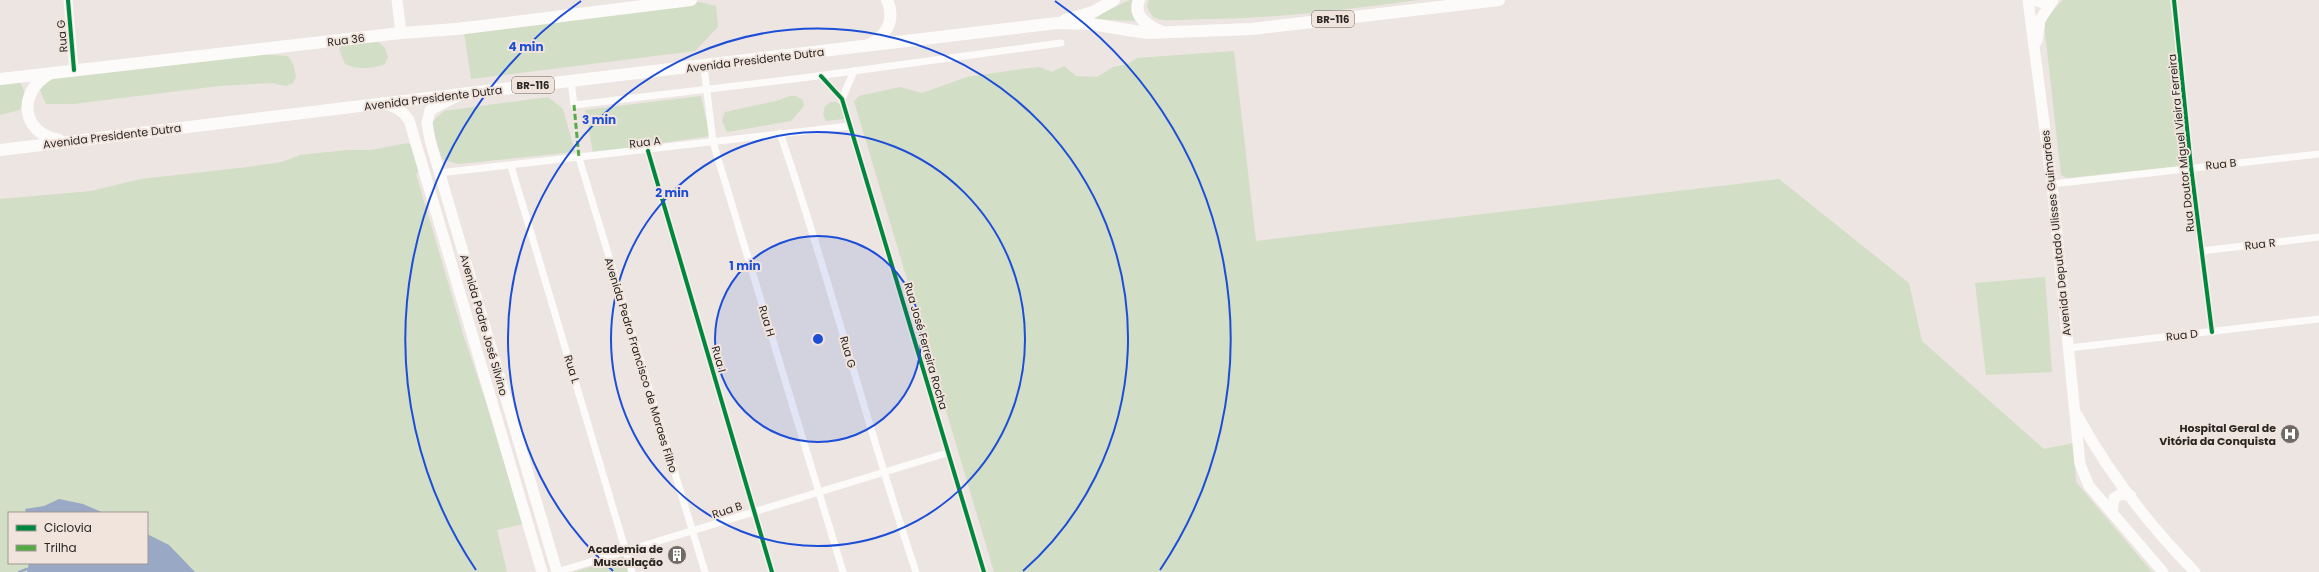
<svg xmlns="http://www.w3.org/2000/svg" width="2319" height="572" font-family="Poppins,sans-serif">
	<rect width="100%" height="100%" fill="#ece5e1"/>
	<g fill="#d2dec5" fill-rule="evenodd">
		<path d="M1130 0H1133L1137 21 1089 19Z"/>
		<path d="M1149 0H1419C1348 9 1276 19 1203 19 1189 19 1171 22 1158 19 1151 17 1149 11 1147 5Z"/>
		<path d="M2063 0H2170L2188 152 2187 160 2181 163 2182 166 2067 178 2061 175 2044 23 2048 15Z"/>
		<path d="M699 2 716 6 718 27 695 51 471 79 464 32Z"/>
		<path d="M373 37 385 48 388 57 385 64C372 69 358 70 345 64L339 49 344 42Z"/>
		<path d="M1234 51 1256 241 1779 179 1909 283 1922 341 2044 449 2074 443 2076 482 2152 572H994L854 101 859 96 900 87 922 93 967 77 1022 69 1039 67 1052 72 1064 66 1076 76 1097 77 1113 67 1128 64 1137 58Z"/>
		<path d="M243 53 288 56 294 66 296 77 293 83 286 86 272 83 219 86 73 104H46L40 90 45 80 73 74Z"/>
		<path d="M0 78 20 82C26 92 26 100 20 110L0 115Z"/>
		<path d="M701 96 710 136 593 153 585 110Z"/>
		<path d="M790 96H796L803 100 804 106 791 121 727 132 722 121 725 112 776 101Z"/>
		<path d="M548 97 563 109 575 152 458 164 442 159 430 124 444 111Z"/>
		<path d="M831 102H836L842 106 844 119 826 121 823 114 825 106Z"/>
		<path d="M408 143 414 147 422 168 416 174 464 337 527 523 497 530 507 572H0V199L91 191 141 179 248 167 282 162 300 155 347 150H371ZM9 513H147V563H9Z"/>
		<path d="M2045 277 2052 372 1986 375 1975 283Z"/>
		<path d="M625 556 630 572H574Z"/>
	</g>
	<g fill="#99a8c4">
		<path d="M59 499 83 504 104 513H26L25 509 44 506Z"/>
		<path d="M147 534 169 545 195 572H27L29 563H147Z"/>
	</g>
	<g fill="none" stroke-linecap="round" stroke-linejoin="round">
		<path stroke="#99a8c4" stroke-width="2.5" d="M19 572 27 569"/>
		<g stroke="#fcfbfa" stroke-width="7">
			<path d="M2174 0 2191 167 2212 332"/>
			<path d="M704 67 713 142 843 572"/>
			<path d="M821 76 842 99 984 572"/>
			<path d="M571 81 574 105 802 78 1061 43"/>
			<path d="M842 99 854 71"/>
			<path d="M780 133C830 278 867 427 916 572"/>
			<path d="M648 151 772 572"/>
			<path d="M579 158 705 572"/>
			<path d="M511 166 632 572"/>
			<path d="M439 173 850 126"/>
			<path d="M2052 184 2319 154"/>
			<path d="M2201 251 2319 237"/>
			<path d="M2069 348 2319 319"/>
			<path d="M557 572 947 453"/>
		</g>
		<path stroke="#fcfbfa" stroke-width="9" d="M68 0 74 70"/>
		<g stroke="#fcfbfa" stroke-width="11">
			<path d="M397 0 401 33"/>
			<path d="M2028 0 2052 184 2080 464 2089 486 2163 572"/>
			<path d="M2037 41 2040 20 2053 0"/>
			<path d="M459 95 430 110 427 123 430 140 557 572"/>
			<path d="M383 104C395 106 402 110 409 120L542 572"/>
			<path d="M2077 415C2108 472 2150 526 2195 572"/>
			<path d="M2112 513 2114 498 2121 494 2131 496"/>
		</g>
		<path stroke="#fcfbfa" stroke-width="12" d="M2035 0 2042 2 2050 0"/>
		<g stroke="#fcfbfa" stroke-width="12">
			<path d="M1139 0C1132 16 1148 26 1160 31"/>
			<path d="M1065 20 1093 12 1114 0"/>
			<path d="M869 45C887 35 896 20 887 0"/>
			<path d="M49 74C17 93 21 133 59 140"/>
			<path d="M0 79 401 33 457 29 691 0"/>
			<path d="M0 150C352 105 705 67 1057 23L1091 24 1147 33 1252 29 1499 0"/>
		</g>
		<path stroke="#54aa44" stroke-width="3" stroke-dasharray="6 3" stroke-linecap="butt" d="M574 105 579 158"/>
		<g stroke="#f0e4dd" stroke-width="6">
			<g id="cycleway">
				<path d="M68 0 74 70"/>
				<path d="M2174 0 2191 167 2212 332"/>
				<path d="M821 76 842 99 984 572"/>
				<path d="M648 151 772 572"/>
			</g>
		</g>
		<use href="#cycleway" stroke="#00873e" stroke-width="4"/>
	</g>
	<circle cx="818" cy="339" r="103" fill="#1d4ed8" fill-opacity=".12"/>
	<g fill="none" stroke="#1d4ed8" stroke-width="2">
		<circle cx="818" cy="339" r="103"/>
		<circle cx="818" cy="339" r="207"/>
		<path d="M613 571A310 310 0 1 1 1023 571"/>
		<path d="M476 570A413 413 0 0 1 581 1M1055 1A413 413 0 0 1 1160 570"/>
	</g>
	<defs>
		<g id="hospital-disc" transform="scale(1)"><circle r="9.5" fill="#6f6a66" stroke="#f0e4dd"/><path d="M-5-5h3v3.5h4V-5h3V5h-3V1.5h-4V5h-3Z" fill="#fff"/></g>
		<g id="building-disc" transform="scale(1)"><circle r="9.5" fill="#6f6a66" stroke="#f0e4dd"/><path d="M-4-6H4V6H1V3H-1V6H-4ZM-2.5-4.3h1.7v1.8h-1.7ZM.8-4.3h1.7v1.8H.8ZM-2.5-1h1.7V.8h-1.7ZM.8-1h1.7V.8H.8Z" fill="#fff"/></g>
	</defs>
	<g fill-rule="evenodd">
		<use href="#hospital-disc" x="2290" y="434"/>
		<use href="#building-disc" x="677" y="555"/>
	</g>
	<g text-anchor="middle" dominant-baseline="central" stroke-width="4" stroke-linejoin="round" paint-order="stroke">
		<g fill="#f0e4dd" stroke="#66605c" stroke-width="1">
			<rect x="1312" y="11" width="42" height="16" rx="3"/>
			<rect x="512" y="77" width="42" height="16" rx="3"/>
		</g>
		<g font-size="10" font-weight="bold" fill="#2b2724">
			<text x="1333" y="19">BR-116</text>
			<text x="533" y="85">BR-116</text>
		</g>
		<g font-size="11" fill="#2b2724" stroke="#f0e4dd">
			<text transform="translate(62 36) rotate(-95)">Rua G</text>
			<text transform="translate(346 40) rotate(-7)">Rua 36</text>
			<text transform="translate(755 60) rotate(-7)">Avenida Presidente Dutra</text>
			<text transform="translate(433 98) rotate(-7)">Avenida Presidente Dutra</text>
			<text transform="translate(112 136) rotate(-7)">Avenida Presidente Dutra</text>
			<text transform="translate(645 142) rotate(-7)">Rua A</text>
			<text transform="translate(2181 143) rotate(-96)">Rua Doutor Miguel Vieira Ferreira</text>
			<text transform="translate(2221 164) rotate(-6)">Rua B</text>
			<text transform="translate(2056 233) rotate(-96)">Avenida Deputado Ulisses Guimarães</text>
			<text transform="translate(2260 244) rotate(-7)">Rua R</text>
			<text transform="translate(767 321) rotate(73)">Rua H</text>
			<text transform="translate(484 325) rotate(74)">Avenida Padre José Silvino</text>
			<text transform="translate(2182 335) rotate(-6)">Rua D</text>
			<text transform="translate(926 346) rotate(74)">Rua José Ferreira Rocha</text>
			<text transform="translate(848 352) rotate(74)">Rua G</text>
			<text transform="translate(719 359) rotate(74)">Rua I</text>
			<text transform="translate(641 365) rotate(73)">Avenida Pedro Francisco de Moraes Filho</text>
			<text transform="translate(572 369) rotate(73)">Rua L</text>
			<text transform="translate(727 510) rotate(-18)">Rua B</text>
		</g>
		<g font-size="11" font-weight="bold" fill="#2b2724" stroke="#f0e4dd" text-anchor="end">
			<text x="2276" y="428">Hospital Geral de<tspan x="2276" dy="13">Vitória da Conquista</tspan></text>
			<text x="663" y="549">Academia de<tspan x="663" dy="13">Musculação</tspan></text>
		</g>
	</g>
	<circle cx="818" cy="339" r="6" fill="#1d4ed8" stroke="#f0e4dd" stroke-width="2"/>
	<g font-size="12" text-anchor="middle" font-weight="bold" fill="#1d4ed8" stroke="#f0e4dd" stroke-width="4" stroke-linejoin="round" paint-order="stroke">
		<text x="526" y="51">4 min</text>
		<text x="599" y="124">3 min</text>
		<text x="672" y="197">2 min</text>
		<text x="745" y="270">1 min</text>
	</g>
	<rect x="8" y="512" width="140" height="52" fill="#f0e4dd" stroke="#a19893"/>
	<rect x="16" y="525" width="20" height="6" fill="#00873e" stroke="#a19893"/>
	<text x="44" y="532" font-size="12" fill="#2b2724">Ciclovia</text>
	<rect x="16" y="545" width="20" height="6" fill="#54aa44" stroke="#a19893"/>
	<text x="44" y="552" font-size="12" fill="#2b2724">Trilha</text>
</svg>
